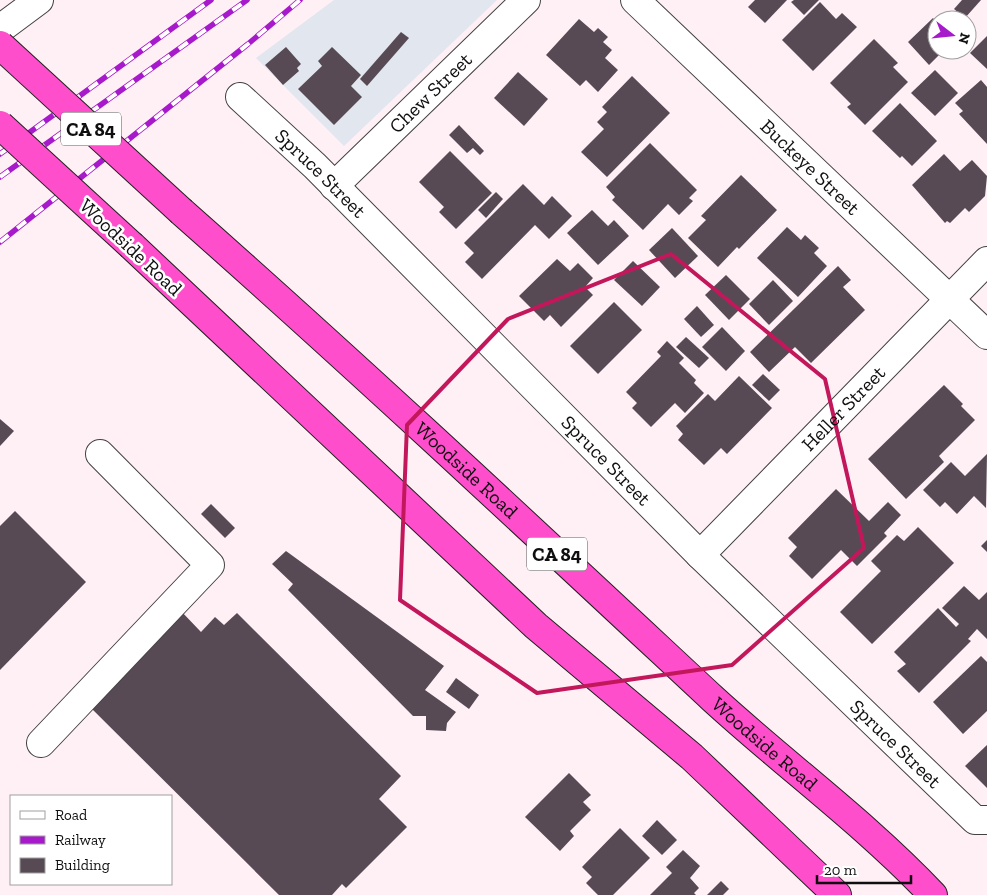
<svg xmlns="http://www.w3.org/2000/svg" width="987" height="895" font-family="'Zilla Slab',serif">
	<rect width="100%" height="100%" fill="#fff0f6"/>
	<path fill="#e2e6ee" d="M334 0H497L344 146 256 58Z"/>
	<g fill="#584a55">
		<path d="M755 0H787L765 23 748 7Z"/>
		<path d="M794 0H819L804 15 791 2Z"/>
		<path d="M962 0H981L965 18 954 9Z"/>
		<path d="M820 2 836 19 842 13 857 27 813 71 782 40Z"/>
		<path d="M933 18 937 23V50H944L929 65 908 42Z"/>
		<path d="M579 19 594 32 598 28 608 37 603 42 612 50 605 58 618 70 598 92 586 80 580 86 546 55Z"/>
		<path d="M401 32 409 38 367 86 360 79Z"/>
		<path d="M987 36V69L970 53Z"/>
		<path d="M874 39 898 63 893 67 908 82 865 125 847 107 851 104 830 83Z"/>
		<path d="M286 47 301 64 297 68 299 71 283 85 265 65Z"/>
		<path d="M332 47 361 75 351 86 362 97 334 125 298 89 322 66 318 61Z"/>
		<path d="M935 70 958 93 935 116 911 93Z"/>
		<path d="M518 72 548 99 524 126 494 98Z"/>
		<path d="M632 76 670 113 607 177 581 152 604 129 597 122 607 112 602 107Z"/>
		<path d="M981 80 987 87V144L959 114 963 111 955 103Z"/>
		<path d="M900 103 937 141 912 166 902 156 900 158 872 131Z"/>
		<path d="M459 125 484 151 480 155 473 148 467 153 449 135Z"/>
		<path d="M650 143 697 190 689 198 693 201 679 215 668 204 643 230 612 200 615 197 606 187Z"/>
		<path d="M450 151 492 193 456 229 439 212 444 207 419 182Z"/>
		<path d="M944 154 960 171 972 160 987 176 985 196 969 212 965 208 950 223 947 221 945 223 912 185Z"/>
		<path d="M741 175 777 210 739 249 737 247 718 267 688 238 706 220 701 216Z"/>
		<path d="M523 184 544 205 552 196 572 216 549 239 535 225 482 279 465 262 474 253 464 243Z"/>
		<path d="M496 192 503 199 486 218 478 210Z"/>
		<path d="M592 210 608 226 614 220 629 236 598 265 567 233Z"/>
		<path d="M787 227 801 240 805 235 819 248 814 253 827 266 798 297 757 258Z"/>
		<path d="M672 228 698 256 675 278 649 250Z"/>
		<path d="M557 259 570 271 578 263 593 278 585 287 593 295 561 327 550 315 544 321 519 296Z"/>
		<path d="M633 261 660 287 642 306 614 280Z"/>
		<path d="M838 266 851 280 843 287 865 310 811 363 795 347 769 372 750 352Z"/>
		<path d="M726 275 750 299 729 320 705 295Z"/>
		<path d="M773 280 793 301 769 325 749 304Z"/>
		<path d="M614 302 642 330 598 374 570 346Z"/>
		<path d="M697 306 714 325 701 337 684 319Z"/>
		<path d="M722 327 745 351 726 371 702 347Z"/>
		<path d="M686 337 709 358 699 368 676 347Z"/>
		<path d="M667 341 684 358 679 363 696 380 694 383 704 393 685 413 675 403 651 427 632 408 637 403 626 392 661 356 657 352Z"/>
		<path d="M763 374 780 390 769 401 752 385Z"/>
		<path d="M739 376 772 408 727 454 721 448 704 465 678 440 683 434 676 426 708 394 715 401Z"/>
		<path d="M944 385 963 404 961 406 975 420 939 456 944 462 906 499 868 459Z"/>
		<path d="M0 419 14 431 0 446Z"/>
		<path d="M987 454 986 508 974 496 957 514 945 502 940 507 923 490 951 462 965 476Z"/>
		<path d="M836 489 869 521 888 502 901 515 884 533 887 536 857 566 841 550 812 579 789 556 797 547 788 538Z"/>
		<path d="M211 504 235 528 225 538 201 514Z"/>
		<path d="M15 511 86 582 0 670V526Z"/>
		<path d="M918 527 954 563 872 644 840 612 881 571 871 561 897 535 904 541Z"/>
		<path d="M987 540V552L981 546Z"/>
		<path d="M286 551 444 666 425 690 456 712 447 723 446 731 426 730V716H413L288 590 293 584 272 564Z"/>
		<path d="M964 586 979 600 987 592V639L977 629 968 639 971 641 919 693 897 671 906 664 894 652 938 608 956 627 959 624 942 608Z"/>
		<path d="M180 610 201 632 215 617 224 625 237 613 401 776 379 799 407 827 346 888 342 884 332 895H279L87 704Z"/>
		<path d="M981 656 987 662V711L963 734 933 702Z"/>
		<path d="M456 678 479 695 469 709 446 692Z"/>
		<path d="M987 745V788L965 766Z"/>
		<path d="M569 773 591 795 583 802 591 810 570 831 574 836 560 851 525 817Z"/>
		<path d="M657 820 677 840 662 855 642 836Z"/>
		<path d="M620 828 650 858 613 895H598L586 883 592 877 582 867Z"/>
		<path d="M683 850 700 866 690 878 699 888 694 893 696 895H650L672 873 666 867Z"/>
		<path d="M721 881 729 889 723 895H707Z"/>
	</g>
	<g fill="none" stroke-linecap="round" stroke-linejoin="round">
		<g stroke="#424242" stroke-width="30">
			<g id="minor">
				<path id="s1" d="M635 0 987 335"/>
				<path d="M0 29 39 0"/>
				<path id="s2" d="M240 97 315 166 700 555 975 820H987"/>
				<path id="s3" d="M334 186 526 0"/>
				<path id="s4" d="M700 555 987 261"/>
				<path d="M41 743 210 565 100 454"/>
			</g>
		</g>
		<g stroke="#202020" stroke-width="30">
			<g id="highway">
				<path id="s5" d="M182 212C362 371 537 535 712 698 785 765 865 823 933 895"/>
				<path d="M132 246 536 626 692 757 837 895"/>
			</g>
		</g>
		<use href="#minor" stroke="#fff" stroke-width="28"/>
		<use href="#highway" stroke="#ff4ecb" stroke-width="28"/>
		<g stroke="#a61acb" stroke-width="5.5">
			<g id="rail">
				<path d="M0 154 211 0"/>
				<path d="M0 177 247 0"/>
				<path d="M0 242 248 44 300 0"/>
			</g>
		</g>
		<use href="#rail" stroke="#fff" stroke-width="4" stroke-dasharray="11" stroke-linecap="butt"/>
		<g stroke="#202020" stroke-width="30" stroke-linecap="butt">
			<g id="highway-bridge">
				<path d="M0 45 182 212"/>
				<path d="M0 125 132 246"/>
			</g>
		</g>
		<use href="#highway-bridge" stroke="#ff4ecb" stroke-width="28"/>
	</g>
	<path fill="none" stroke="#c2185b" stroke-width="4" stroke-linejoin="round" d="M671 254 825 379 864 548 732 665 537 693 400 600 407 425 508 319Z"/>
	<g text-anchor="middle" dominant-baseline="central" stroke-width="5" stroke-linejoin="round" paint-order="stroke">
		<g fill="#fff" stroke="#575757" stroke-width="1">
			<rect x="61" y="112.5" width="60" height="33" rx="4"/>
			<rect x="527" y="537.5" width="60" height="33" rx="4"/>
		</g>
		<g font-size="19" font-weight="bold" fill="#0f0f0f">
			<text x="91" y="129">CA 84</text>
			<text x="557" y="554">CA 84</text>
		</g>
		<g font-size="20" fill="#0f0f0f" stroke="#fff">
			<text stroke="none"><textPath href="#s3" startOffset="134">Chew Street</textPath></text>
			<text stroke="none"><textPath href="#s1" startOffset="242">Buckeye Street</textPath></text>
			<text stroke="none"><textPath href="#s2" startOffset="111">Spruce Street</textPath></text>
			<text transform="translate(131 247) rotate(43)">Woodside Road</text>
			<text stroke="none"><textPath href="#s4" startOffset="205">Heller Street</textPath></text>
			<text stroke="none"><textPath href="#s2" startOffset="516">Spruce Street</textPath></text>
			<text stroke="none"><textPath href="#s5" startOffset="384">Woodside Road</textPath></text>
			<text stroke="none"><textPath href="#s5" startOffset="789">Woodside Road</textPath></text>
			<text stroke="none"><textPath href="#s2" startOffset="921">Spruce Street</textPath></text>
		</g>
	</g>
	<rect x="10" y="795" width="162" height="90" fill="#ffffff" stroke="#9f9f9f"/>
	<rect x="20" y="811" width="25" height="8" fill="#ffffff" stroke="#9f9f9f"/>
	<text x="55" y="820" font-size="15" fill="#0f0f0f">Road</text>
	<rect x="20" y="836" width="25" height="8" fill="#a61acb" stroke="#9f9f9f"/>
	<text x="55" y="845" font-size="15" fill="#0f0f0f">Railway</text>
	<rect x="20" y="858" width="25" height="15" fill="#584a55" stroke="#9f9f9f"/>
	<text x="55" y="870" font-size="15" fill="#0f0f0f">Building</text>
	<g transform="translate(952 35) rotate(106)"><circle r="24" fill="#ffffff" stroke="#9f9f9f"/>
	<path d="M0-4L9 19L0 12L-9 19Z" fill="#a61acb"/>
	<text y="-8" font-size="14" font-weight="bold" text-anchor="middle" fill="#0f0f0f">N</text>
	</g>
	<path d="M817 875v8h94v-8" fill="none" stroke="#0f0f0f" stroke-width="2.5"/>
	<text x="824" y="875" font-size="15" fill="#0f0f0f" stroke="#ffffff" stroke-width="4" paint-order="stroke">20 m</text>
</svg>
